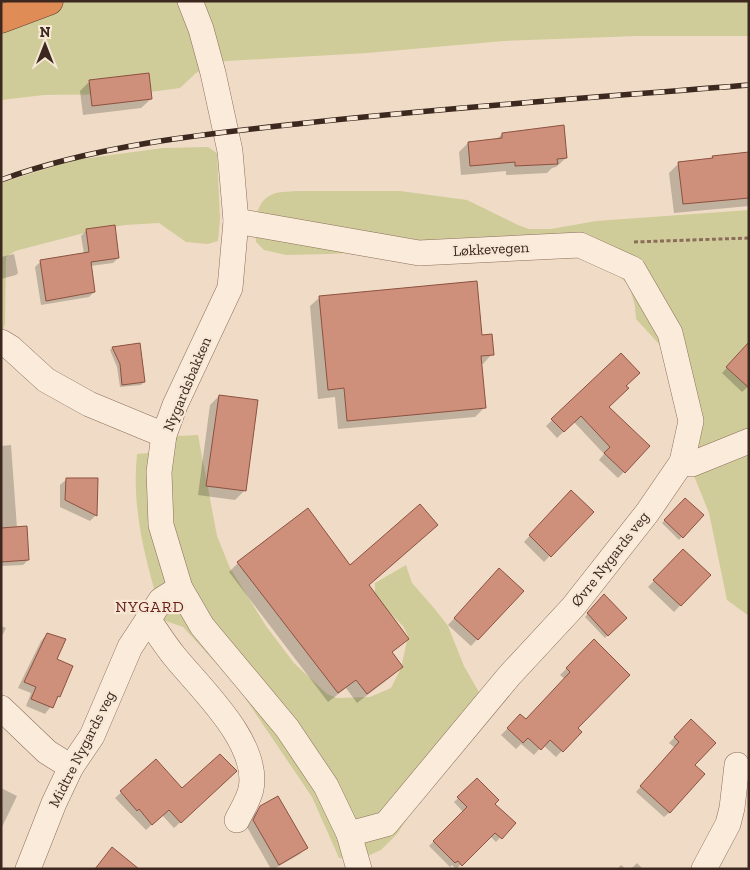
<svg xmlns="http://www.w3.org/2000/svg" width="750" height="870" font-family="'Zilla Slab',serif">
	<rect width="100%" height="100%" fill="#f0dcc6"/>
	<g fill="#cfcc99">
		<path d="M1 1H749V36H638L504 41 367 53 227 61 216 62 196 73 180 88 135 94 44 95 1 100Z"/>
		<path d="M208 147 217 153 220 219 218 241 208 244 186 242 159 223 125 225 92 231 15 251 6 257 5 324 1 336V183L74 160 163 148Z"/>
		<path d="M296 191H400L467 200 518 225 529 229H551L596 221 749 210V616L727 600 709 513 686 456 680 367 636 319 635 306 629 285 604 263 582 257 377 251 331 254 286 255 264 250 256 242C255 226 254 203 271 195 278 191 288 192 296 191Z"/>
		<path d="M198 435 217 536 230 568 266 626 294 663 327 694 337 698 370 697 391 688 401 668 408 636 403 626 388 611 375 594V583L406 565 412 583 434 608 448 626 464 666 480 694 428 787 397 834 381 850 361 859 339 858 312 797 237 686 183 627 163 620C147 564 131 513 137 454L148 453 176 436Z"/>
	</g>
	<g fill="#0003">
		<path d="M90 81 151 99 141 108 83 115 80 91Z"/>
		<path d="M502 134 566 158 556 167 552 168 547 173 506 175V171L461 175 459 152 468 143 496 140Z"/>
		<path d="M749 153V206L674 213 669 173 679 163 710 160 713 157Z"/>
		<path d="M86 231 118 258 113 263 90 266 94 292 89 297 41 305 35 267 40 262 84 254 81 236Z"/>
		<path d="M14 254 18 273 16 275 1 279V257Z"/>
		<path d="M320 297 481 337 492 354 483 364H480L484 408 475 417 338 429 335 397 318 399 310 306Z"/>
		<path d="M749 344V386L742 392 722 373Z"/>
		<path d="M112 348 144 382 141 385 120 387 117 367 110 350Z"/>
		<path d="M621 354 607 407 649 446 618 478 599 460 604 454 574 422 557 438 546 426Z"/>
		<path d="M219 396 244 491 235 500 198 495 210 405Z"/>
		<path d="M11 445 17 528 28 560 23 565 1 566V446Z"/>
		<path d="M67 479 96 515 90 521 60 507V485Z"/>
		<path d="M564 498 592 512 544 562 524 542Z"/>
		<path d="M685 500 702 515 679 540 662 523Z"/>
		<path d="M677 557 709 575 674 612 648 587Z"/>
		<path d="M238 563 350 566 367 586 407 639 391 653 401 666 392 676 357 703 346 688 328 702 229 572Z"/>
		<path d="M493 576 522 591 471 646 448 625Z"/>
		<path d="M604 596 625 618 605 638 585 617Z"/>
		<path d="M1 626 6 628 1 638Z"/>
		<path d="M47 634 56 660 59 696 45 714 26 706 31 693 18 688 41 641Z"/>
		<path d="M594 641 576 728 580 732 556 757 543 745 534 755 521 744 516 749 501 735 520 716 526 721 565 679 560 675Z"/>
		<path d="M691 721 693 765 670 812 664 817 636 792 675 748 669 743Z"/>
		<path d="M156 761 182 790 229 777 174 828 162 815 146 830 115 798Z"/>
		<path d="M477 780 493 804 514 823 496 842 490 836 456 869 452 865 450 867 429 846 463 812 454 802Z"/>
		<path d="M1 788 17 796 1 829Z"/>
		<path d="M261 807 306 848 300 854 274 869H271L247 827 254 814Z"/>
		<path d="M637 863 643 869H631Z"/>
		<path d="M621 865 626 869H617Z"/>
	</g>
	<g fill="#cf907b" stroke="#8c5140">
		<path d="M149 73 152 99 92 106 89 80Z"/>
		<path d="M564 125 567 158 557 159 558 164 515 166V162L470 166 468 142 502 138V133Z"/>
		<path d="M749 152V198L683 204 678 162 713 158 712 156Z"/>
		<path d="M115 225 119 258 91 262 95 292 46 301 40 260 89 252 86 229Z"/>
		<path d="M477 281 482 335 492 334 494 355 481 356 486 408 347 421 344 388 328 390 319 296Z"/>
		<path d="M749 342V388L726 367Z"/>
		<path d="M140 343 145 382 122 385 120 364 112 347Z"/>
		<path d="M621 353 640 373 626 386 629 388 609 407 650 446 625 473 604 453 610 447 581 416 564 432 551 419Z"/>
		<path d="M219 395 258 400 246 491 206 486Z"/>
		<path d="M66 478H98L97 516 65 500Z"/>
		<path d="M571 490 594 512 551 557 529 535Z"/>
		<path d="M685 498 704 515 683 538 664 520Z"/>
		<path d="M420 504 438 525 369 585 409 639 392 652 403 667 367 694 356 680 338 693 237 562 308 508 350 565Z"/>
		<path d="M27 526 29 560 1 562V528Z"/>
		<path d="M683 549 711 575 681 606 653 580Z"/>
		<path d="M499 568 524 591 478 640 454 618Z"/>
		<path d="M604 594 627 618 608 636 587 613Z"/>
		<path d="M47 633 66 639 57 659 73 666 60 697 58 696 53 708 31 699 36 687 24 682Z"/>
		<path d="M594 639 630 675 578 728 582 732 563 752 550 740 541 750 528 738 523 743 507 728 520 714 526 719 570 672 566 668Z"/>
		<path d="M691 719 716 743 695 765 705 774 670 813 640 786 679 742 674 737Z"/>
		<path d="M220 754 237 771 181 823 169 810 152 825 139 809 137 811 120 791 156 759 182 788Z"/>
		<path d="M477 778 499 800 495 804 516 823 502 839 495 833 462 866 458 861 455 863 433 841 467 807 457 797Z"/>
		<path d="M278 796 308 848 279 865 253 820 260 806Z"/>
		<path d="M112 847 139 869H95Z"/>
	</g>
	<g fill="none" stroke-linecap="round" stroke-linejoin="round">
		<g stroke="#8c6d5b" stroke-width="26">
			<g id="minor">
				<path d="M190 1 201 29 213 73 230 151 236 221 230 288 175 405 164 435 159 472 161 525 180 588 202 626 287 728 326 786 349 834 359 869"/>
				<path d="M236 221 419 253 580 245 633 269 670 333 691 421 682 462 647 513 573 607 509 676 386 824 349 834"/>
				<path d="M1 342 11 348 46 380 89 404 164 435"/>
				<path d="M682 462 692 464 749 441"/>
				<path d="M148 619C157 632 165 645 175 657 201 689 260 743 251 789 249 799 242 810 237 820"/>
				<path d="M1 708 47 752 71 767"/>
				<path d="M28 869 54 803 71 767 92 736 130 647 161 600 180 588"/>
				<path d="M704 869 728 824 732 808 737 765"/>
			</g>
		</g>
		<g stroke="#5a3c2f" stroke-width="29">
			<path id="highway" d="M1 19 49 1"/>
		</g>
		<path stroke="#8c6d5b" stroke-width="3" stroke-dasharray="4 2.5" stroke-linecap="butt" d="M634 242 749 238"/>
		<use href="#minor" stroke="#faebda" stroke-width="25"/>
		<use href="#highway" stroke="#e08c56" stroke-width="28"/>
		<g stroke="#3c281f" stroke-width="5.5">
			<path id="rail" d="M1 180C96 145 206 134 306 123 454 107 601 97 749 85"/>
		</g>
		<use href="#rail" stroke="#f7e8d6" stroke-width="4" stroke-dasharray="11" stroke-linecap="butt"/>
	</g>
	<g text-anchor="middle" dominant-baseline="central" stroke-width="4.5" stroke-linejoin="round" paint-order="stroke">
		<g font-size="15" fill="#3c281f" stroke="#f7e8d6">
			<text transform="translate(491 249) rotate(-3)">Løkkevegen</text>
			<text transform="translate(187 384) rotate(-67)">Nygardsbakken</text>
			<text transform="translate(610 559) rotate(-52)">Øvre Nygards veg</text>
			<text transform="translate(82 749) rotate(-63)">Midtre Nygards veg</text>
		</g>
		<g font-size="16" letter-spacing="1" fill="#6a201d" stroke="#f7e8d6">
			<text x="150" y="606">NYGARD</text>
		</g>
	</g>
	<rect width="750" height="870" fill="none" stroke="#3c281f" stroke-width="5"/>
	<g transform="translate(45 45)" stroke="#f7e8d6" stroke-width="4" paint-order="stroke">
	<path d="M0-4L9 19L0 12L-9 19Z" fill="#3c281f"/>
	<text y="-8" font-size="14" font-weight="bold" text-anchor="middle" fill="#3c281f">N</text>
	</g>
</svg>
